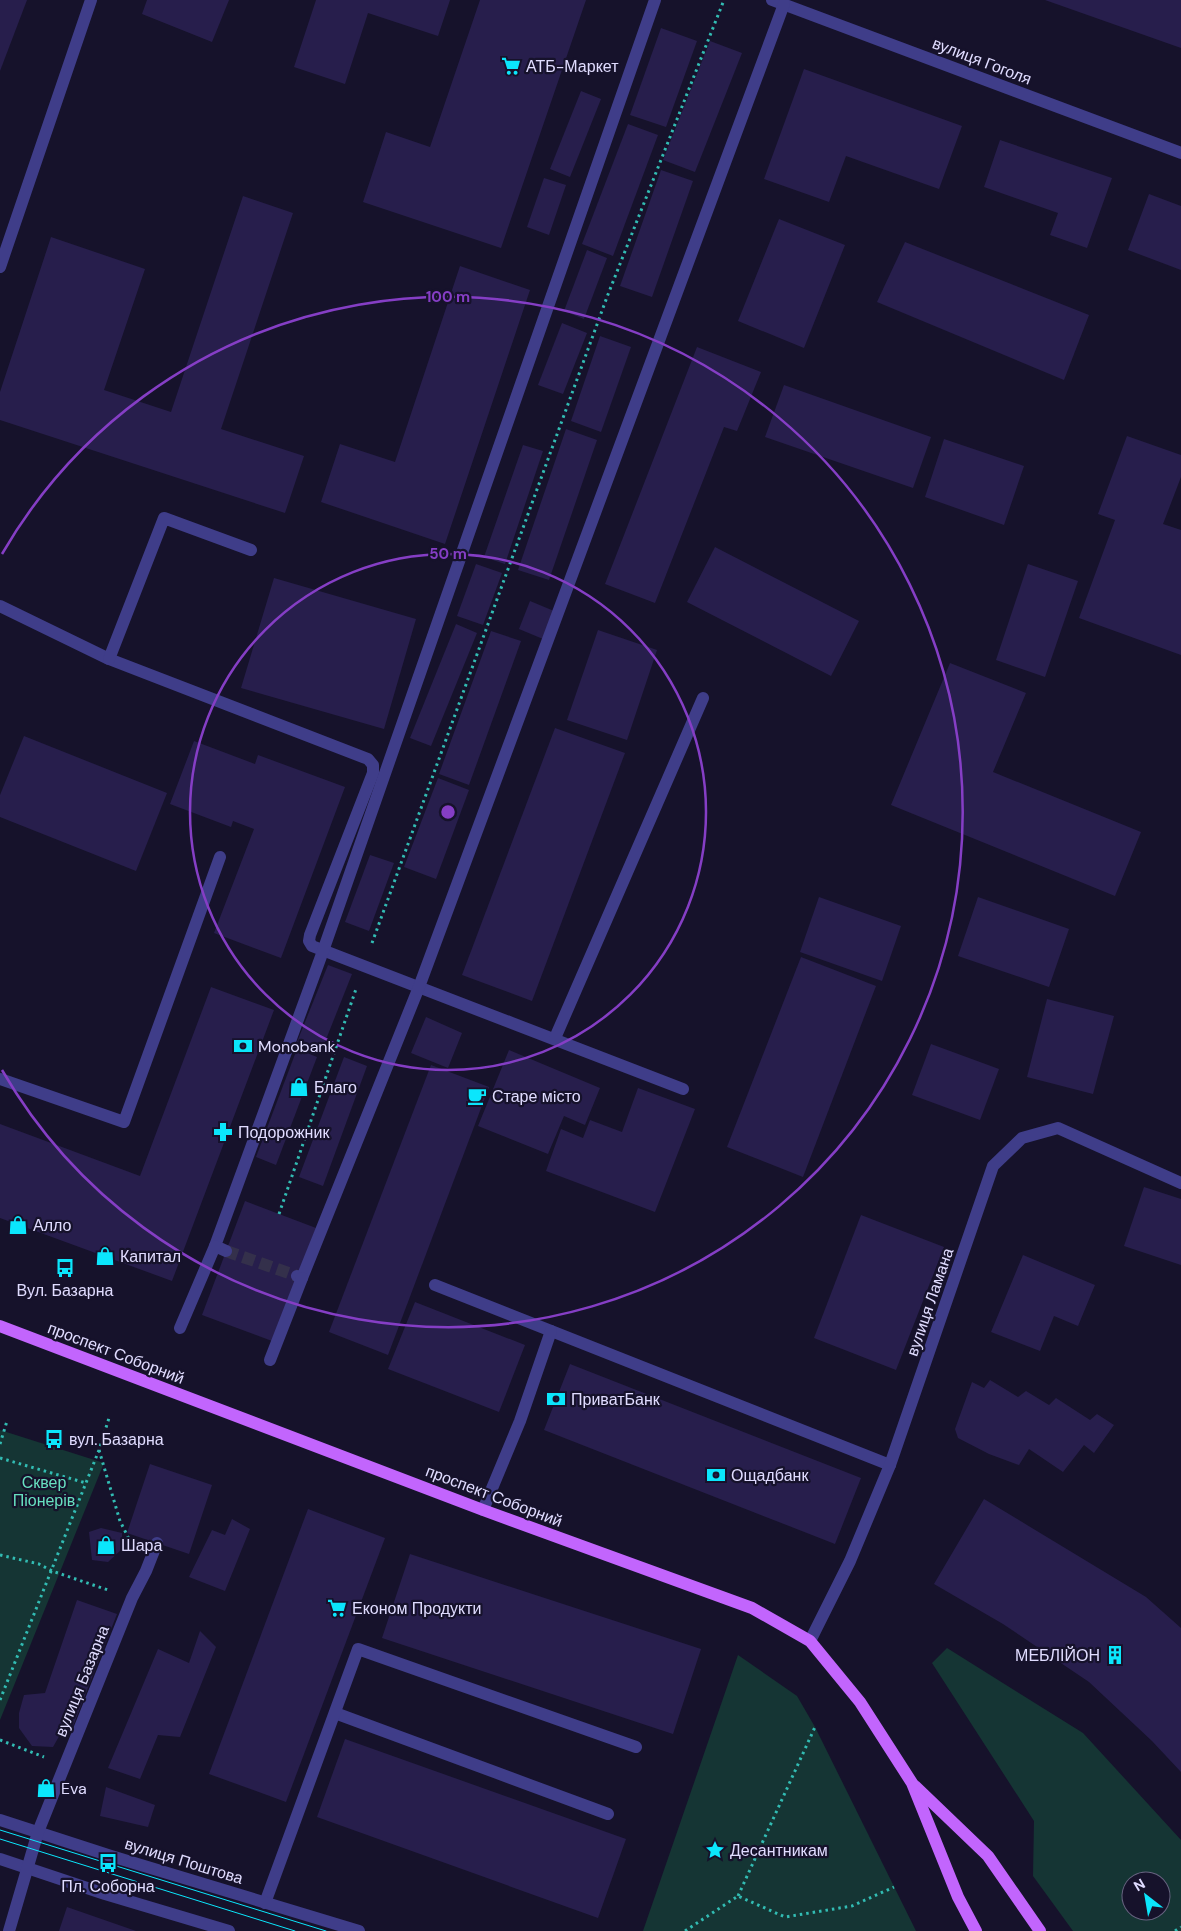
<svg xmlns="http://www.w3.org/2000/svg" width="1181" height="1931" font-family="'DM Sans',sans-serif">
	<rect width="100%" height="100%" fill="#16122b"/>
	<g fill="#153534" fill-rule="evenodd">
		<path d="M0 1430 104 1463 0 1720Z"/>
		<path d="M947 1648 1083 1733 1181 1840V1931H1073L1033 1876 1034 1821 932 1663ZM1131 1881H1161V1911H1131Z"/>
		<path d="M738 1655 797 1696 815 1727 916 1931H643Z"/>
	</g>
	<g fill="#271e4c">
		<path d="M0 0H27L0 71Z"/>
		<path d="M147 0H229L212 42 142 14Z"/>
		<path d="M316 0H450L438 36 368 13 345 84 294 67Z"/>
		<path d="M480 0H586L501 248 363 202 386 132 430 147Z"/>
		<path d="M1045 0H1181V48Z"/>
		<path d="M661 28 697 41 666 127 630 115Z"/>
		<path d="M710 41 742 53 695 172 663 160Z"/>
		<path d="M804 69 962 126 939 189 846 156 829 202 764 179Z"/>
		<path d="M581 91 601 99 570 177 550 169Z"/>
		<path d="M628 124 658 135 613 256 582 244Z"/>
		<path d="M1000 140 1112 178 1087 248 1050 235 1058 213 984 187Z"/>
		<path d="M661 170 693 181 652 297 620 286Z"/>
		<path d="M544 178 566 185 549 235 527 227Z"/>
		<path d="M1149 194 1181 206V270L1128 250Z"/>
		<path d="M243 196 293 213 221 429 304 456 285 513 0 420V392L51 237 145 269 104 390 171 412Z"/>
		<path d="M779 219 845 245 804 348 738 321Z"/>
		<path d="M905 242 1089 315 1064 380 877 302Z"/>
		<path d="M587 250 607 258 584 319 564 311Z"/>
		<path d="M460 266 530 290 445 544 321 502 340 444 395 462Z"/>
		<path d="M562 323 587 333 563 394 538 385Z"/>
		<path d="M600 336 631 347 601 432 571 421Z"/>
		<path d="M697 347 761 372 737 431 724 427 655 603 605 584Z"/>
		<path d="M784 385 931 437 913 488 765 437Z"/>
		<path d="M566 429 597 440 549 580 518 570Z"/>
		<path d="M1127 436 1181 455V477L1163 524 1181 530V655L1079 618 1115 520 1098 514Z"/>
		<path d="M944 439 1024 466 1004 525 925 497Z"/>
		<path d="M523 445 543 451 505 564 484 557Z"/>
		<path d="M715 547 859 621 831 676 687 602Z"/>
		<path d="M476 564 502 573 483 625 457 616Z"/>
		<path d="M1028 564 1078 581 1045 677 996 660Z"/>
		<path d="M274 578 416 619 384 729 241 688Z"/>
		<path d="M530 601 554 611 543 639 519 629Z"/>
		<path d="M456 624 477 633 431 746 410 738Z"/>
		<path d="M598 630 657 650 627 740 567 720Z"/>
		<path d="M491 631 521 641 469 785 439 774Z"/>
		<path d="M950 663 1026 693 993 772 1141 832 1115 896 891 805Z"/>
		<path d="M555 728 625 753 532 1001 462 975Z"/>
		<path d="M24 736 167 793 136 871 0 817V795Z"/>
		<path d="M194 741 255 764 258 755 345 787 281 958 214 933 254 829 233 821 231 827 170 804Z"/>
		<path d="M438 778 469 790 436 879 404 867Z"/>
		<path d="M370 855 394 863 369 931 345 922Z"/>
		<path d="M819 897 901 926 882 981 800 952Z"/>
		<path d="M978 897 1069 929 1049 987 958 956Z"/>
		<path d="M801 957 876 986 803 1177 727 1147Z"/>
		<path d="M328 965 352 974 321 1052 297 1042Z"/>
		<path d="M211 987 274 1010 172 1281 0 1218V1124L140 1176Z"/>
		<path d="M1047 999 1114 1016 1093 1094 1027 1077Z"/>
		<path d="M426 1017 462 1033 448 1068 411 1053Z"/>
		<path d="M931 1044 999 1069 980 1120 912 1095Z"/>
		<path d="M297 1049 317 1057 276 1165 256 1157Z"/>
		<path d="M509 1050 600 1088 585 1125 564 1116 548 1154 478 1126Z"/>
		<path d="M344 1057 367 1066 323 1186 299 1177Z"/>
		<path d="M431 1065 489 1087 388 1355 329 1332Z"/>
		<path d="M638 1088 695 1109 655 1212 546 1171 561 1129 583 1138 590 1120 622 1132Z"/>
		<path d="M1144 1187 1181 1199V1265L1124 1246Z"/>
		<path d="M245 1201 316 1228 272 1341 202 1315Z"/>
		<path d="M861 1215 944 1247 896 1370 814 1338Z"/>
		<path d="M1023 1255 1095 1285 1078 1326 1054 1316 1040 1351 991 1332Z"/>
		<path d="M415 1302 525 1345 499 1412 388 1369Z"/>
		<path d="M570 1364 861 1478 835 1544 544 1430Z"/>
		<path d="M990 1380 1018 1397 1026 1391 1049 1405 1056 1398 1090 1420 1097 1414 1114 1425 1094 1453 1084 1445 1063 1472 1029 1449 1019 1465 989 1454 958 1438 955 1429 972 1382 984 1388Z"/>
		<path d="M150 1464 212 1485 189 1554 127 1533Z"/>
		<path d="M984 1499 1146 1597 1181 1628V1772L1152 1741 1089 1682 1003 1624 934 1584Z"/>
		<path d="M308 1509 385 1538 286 1802 209 1774Z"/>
		<path d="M232 1519 250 1529 225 1591 189 1577 212 1530 225 1535Z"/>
		<path d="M101 1528 122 1533V1549L108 1562 92 1560 89 1532Z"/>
		<path d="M410 1554 701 1649 673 1734 382 1638Z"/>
		<path d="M77 1600 117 1614 73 1726 66 1724 53 1747 32 1746 19 1728V1713L24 1695 45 1693Z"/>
		<path d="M200 1631 216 1647 180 1737 158 1735 140 1779 108 1768 158 1649 189 1663Z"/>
		<path d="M345 1739 626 1839 598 1918 317 1817Z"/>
		<path d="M106 1787 155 1805 148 1827 100 1816Z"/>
		<path d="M67 1907 136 1931H59Z"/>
	</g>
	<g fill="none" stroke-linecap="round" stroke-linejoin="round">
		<path stroke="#34304b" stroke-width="12" stroke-dasharray="12 6" stroke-linecap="butt" d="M226 1251 297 1276"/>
		<g stroke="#32bcb3" stroke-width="3" stroke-dasharray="2.5 4" stroke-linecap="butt">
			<path d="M372 943 607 297 724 0"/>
			<path d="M279 1214 356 989"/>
			<path d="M0 1444 7 1421"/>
			<path d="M99 1450 120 1521 131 1543"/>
			<path d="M0 1458 86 1483"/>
			<path d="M0 1555 39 1564 52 1571 108 1590"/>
			<path d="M0 1700 99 1450 109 1418"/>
			<path d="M0 1740 44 1757"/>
			<path d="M738 1896 815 1727"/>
			<path d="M685 1931 738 1896 785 1917 852 1906 894 1887"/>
			<path d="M1175 1931 1181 1927"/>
		</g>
		<g stroke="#3f3d89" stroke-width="12">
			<path d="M0 606 109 659 368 759 373 765V773L310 935 309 941 312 946 683 1089"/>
			<path d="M109 659 164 518 251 550"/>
			<path d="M555 1038 703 698"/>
			<path d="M435 1285 890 1465"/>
			<path d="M483 1510 520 1421 551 1331"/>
			<path d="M335 1713 608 1814"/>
			<path d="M265 1903 358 1649 636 1747"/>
		</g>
		<g stroke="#3f3d89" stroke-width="12">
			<path d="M772 0 1181 153"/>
			<path d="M0 267 91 0"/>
			<path d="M0 1079 124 1122 220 857"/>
			<path d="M226 1251 215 1246 323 951 655 0"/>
			<path d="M297 1276 302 1278 419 987 784 4"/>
			<path d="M180 1328 215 1246"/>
			<path d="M270 1360 302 1278"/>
			<path d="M810 1641 850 1561 890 1465 993 1166 1022 1138 1058 1128 1181 1183"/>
			<path d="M0 1820 111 1856 359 1931"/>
			<path d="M0 1859 105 1894 229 1931"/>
			<path d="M9 1931 38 1832 132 1598 146 1571 157 1543"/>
		</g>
		<g stroke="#c265fd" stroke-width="12">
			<path d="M0 1326 483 1510 752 1608 810 1641 860 1702 912 1783 958 1897 976 1931"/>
			<path d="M915 1786 988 1856 1040 1931"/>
		</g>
		<g stroke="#0be6fc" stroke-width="1">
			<path d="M0 1830 326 1931"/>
			<path d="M0 1839 295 1931"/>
		</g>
	</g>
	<g fill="none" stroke="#853ec5" stroke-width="2.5">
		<circle cx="448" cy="812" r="258"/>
		<path d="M2 554A515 515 0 1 1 2 1070"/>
	</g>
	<defs>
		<g id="supermarket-bare" transform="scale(1.5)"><path d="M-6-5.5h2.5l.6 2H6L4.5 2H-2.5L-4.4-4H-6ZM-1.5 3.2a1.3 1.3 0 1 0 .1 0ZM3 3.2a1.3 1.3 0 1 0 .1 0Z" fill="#0be6fc" stroke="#16122b" stroke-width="2.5" paint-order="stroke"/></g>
		<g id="bank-bare" transform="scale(1.5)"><path d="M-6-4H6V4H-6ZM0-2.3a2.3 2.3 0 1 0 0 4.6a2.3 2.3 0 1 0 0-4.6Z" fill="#0be6fc" stroke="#16122b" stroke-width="2.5" paint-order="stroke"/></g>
		<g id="shop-bare" transform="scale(1.5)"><path d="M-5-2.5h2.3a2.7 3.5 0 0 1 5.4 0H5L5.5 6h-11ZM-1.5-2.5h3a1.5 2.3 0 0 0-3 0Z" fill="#0be6fc" stroke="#16122b" stroke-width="2.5" paint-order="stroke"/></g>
		<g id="cafe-bare" transform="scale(1.5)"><path d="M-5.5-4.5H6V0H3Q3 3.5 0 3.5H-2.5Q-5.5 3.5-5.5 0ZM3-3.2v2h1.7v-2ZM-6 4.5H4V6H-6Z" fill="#0be6fc" stroke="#16122b" stroke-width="2.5" paint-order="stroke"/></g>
		<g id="pharmacy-bare" transform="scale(1.5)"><path d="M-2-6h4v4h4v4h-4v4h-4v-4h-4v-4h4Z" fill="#0be6fc" stroke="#16122b" stroke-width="2.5" paint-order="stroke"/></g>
		<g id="bus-bare" transform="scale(1.5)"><path d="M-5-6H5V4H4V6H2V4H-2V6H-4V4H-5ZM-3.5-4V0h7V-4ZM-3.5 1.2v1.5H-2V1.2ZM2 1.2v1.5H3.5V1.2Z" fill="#0be6fc" stroke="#16122b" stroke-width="2.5" paint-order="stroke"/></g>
		<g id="building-bare" transform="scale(1.5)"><path d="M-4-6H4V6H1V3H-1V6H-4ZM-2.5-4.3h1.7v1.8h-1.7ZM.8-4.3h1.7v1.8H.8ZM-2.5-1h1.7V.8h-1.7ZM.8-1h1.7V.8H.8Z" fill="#0be6fc" stroke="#16122b" stroke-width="2.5" paint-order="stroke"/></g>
		<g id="sight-bare" transform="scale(1.5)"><path d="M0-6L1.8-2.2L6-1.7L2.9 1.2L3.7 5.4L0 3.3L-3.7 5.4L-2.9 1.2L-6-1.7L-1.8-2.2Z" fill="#0be6fc" stroke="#16122b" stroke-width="2.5" paint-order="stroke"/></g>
	</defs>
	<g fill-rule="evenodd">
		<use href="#supermarket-bare" x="511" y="66"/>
		<use href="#bank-bare" x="243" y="1046"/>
		<use href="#shop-bare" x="299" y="1087"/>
		<use href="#cafe-bare" x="477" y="1096"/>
		<use href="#pharmacy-bare" x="223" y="1132"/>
		<use href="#shop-bare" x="18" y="1225"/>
		<use href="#shop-bare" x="105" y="1256"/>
		<use href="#bus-bare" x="65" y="1268"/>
		<use href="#bank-bare" x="556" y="1399"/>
		<use href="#bus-bare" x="54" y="1439"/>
		<use href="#bank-bare" x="716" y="1475"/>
		<use href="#shop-bare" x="106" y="1545"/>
		<use href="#supermarket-bare" x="337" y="1608"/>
		<use href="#building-bare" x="1115" y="1655"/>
		<use href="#shop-bare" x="46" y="1788"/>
		<use href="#sight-bare" x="715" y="1850"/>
		<use href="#bus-bare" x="108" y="1863"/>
	</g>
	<g text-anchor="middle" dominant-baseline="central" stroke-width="4.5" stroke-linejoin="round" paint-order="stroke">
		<g font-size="16" fill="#e0dcff" stroke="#16122b">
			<text transform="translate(982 61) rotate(21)">вулиця Гоголя</text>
			<text transform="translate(930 1302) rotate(-71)">вулиця Ламана</text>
			<text transform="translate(116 1353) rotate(21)">проспект Соборний</text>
			<text transform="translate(494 1496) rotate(21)">проспект Соборний</text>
			<text transform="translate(82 1681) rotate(-68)">вулиця Базарна</text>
			<text transform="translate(184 1861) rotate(17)">вулиця Поштова</text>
		</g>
		<g font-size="16" fill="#e0dcff" stroke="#16122b" text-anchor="start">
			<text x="526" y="66">АТБ-Маркет</text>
			<text x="258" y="1046">Monobank</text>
			<text x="314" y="1087">Благо</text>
			<text x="492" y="1096">Старе мiсто</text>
			<text x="238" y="1132">Подорожник</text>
			<text x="33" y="1225">Алло</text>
			<text x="120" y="1256">Капитал</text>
			<text x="65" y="1290" text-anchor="middle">Вул. Базарна</text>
			<text x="571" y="1399">ПриватБанк</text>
			<text x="69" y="1439">вул. Базарна</text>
			<text x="731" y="1475">Ощадбанк</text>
			<text x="121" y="1545">Шара</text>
			<text x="352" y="1608">Економ Продукти</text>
			<text x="1100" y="1655" text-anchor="end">МЕБЛІЙОН</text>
			<text x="61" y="1788">Eva</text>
			<text x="730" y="1850">Десантникам</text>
			<text x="108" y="1886" text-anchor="middle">Пл. Соборна</text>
		</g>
		<g font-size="16" fill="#67e0c0" stroke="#16122b">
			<text x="44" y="1482">Сквер<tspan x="44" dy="18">Піонерів</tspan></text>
		</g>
	</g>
	<circle cx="448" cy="812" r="8" fill="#853ec5" stroke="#16122b" stroke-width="2.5"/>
	<g font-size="15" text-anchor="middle" font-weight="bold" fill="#853ec5" stroke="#16122b" stroke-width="4.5" stroke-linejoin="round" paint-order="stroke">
		<text x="448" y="302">100 m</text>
		<text x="448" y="559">50 m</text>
	</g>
	<g transform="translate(1146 1896) rotate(329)"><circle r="24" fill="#16122b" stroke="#676380"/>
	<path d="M0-4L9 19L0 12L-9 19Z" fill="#0be6fc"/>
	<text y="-8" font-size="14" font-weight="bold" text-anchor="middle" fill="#e0dcff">N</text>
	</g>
</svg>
